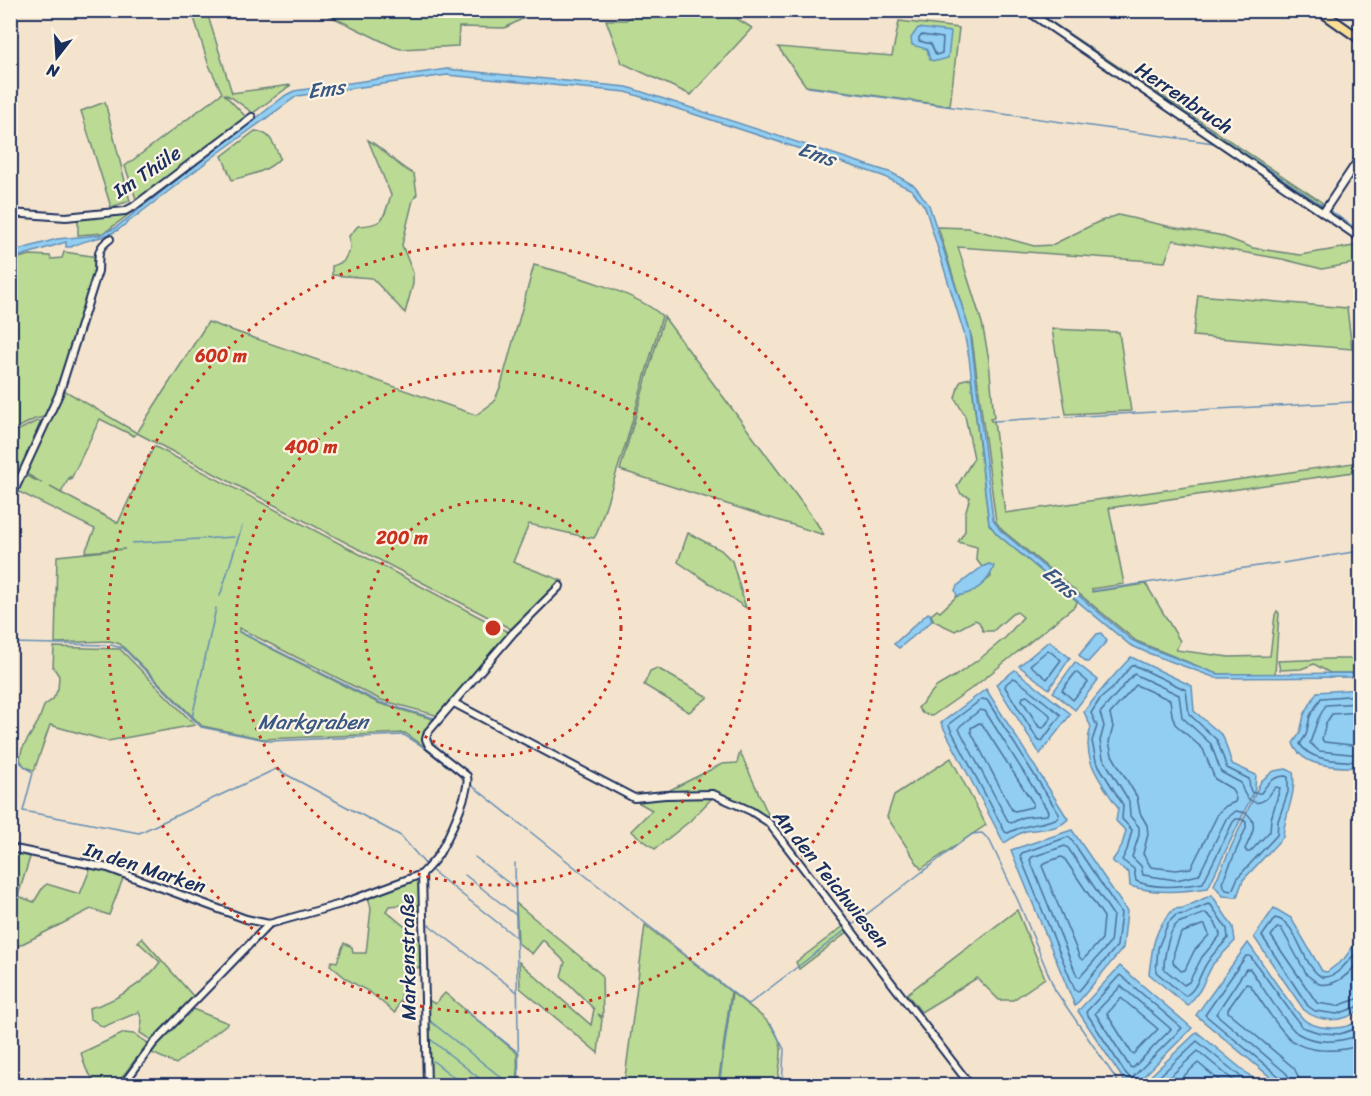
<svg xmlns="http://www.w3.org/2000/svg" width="1371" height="1096" font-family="Sriracha,sans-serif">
	<rect width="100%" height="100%" fill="#f5e4cd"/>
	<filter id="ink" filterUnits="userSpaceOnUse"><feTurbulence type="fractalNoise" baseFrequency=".0167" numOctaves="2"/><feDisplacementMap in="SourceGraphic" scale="12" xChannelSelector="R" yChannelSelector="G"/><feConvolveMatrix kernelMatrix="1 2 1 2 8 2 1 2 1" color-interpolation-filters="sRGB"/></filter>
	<g filter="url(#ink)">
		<g fill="#bbda93" stroke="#6b8478" stroke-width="1.5">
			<path d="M192 11H218L208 16 232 93 291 85 253 113 231 97 224 94 247 118 137 202 125 166 222 93 208 63Z"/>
			<path d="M320 11H537L505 28 459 27 458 46 401 49 394 47Z"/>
			<path d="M638 11H725L752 28 691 95 622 63 606 20H626Z"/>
			<path d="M1027 11H1035L1323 203 1317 208Z"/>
			<path d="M899 21 959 28 950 106 806 86 778 47 892 56Z"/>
			<path d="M105 102 130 201 111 207 81 111Z"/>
			<path d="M255 131C271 132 274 145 280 158 268 172 249 175 232 180L222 156Z"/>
			<path d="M368 140C385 149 397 167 414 174L417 194 413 200 402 245 413 273V284L405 313 372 278 332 275V266L343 262 350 249 349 236 358 226C385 225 383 219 391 195Z"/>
			<path d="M132 209V212L104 233 78 235V217Z"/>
			<path d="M1118 215 1176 228 1219 235 1253 248 1300 255 1360 245V262L1322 269 1282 259 1173 240 1165 262 958 247 982 323 989 360 994 418 990 419 991 421H994L1005 513 1360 462V471L1109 508 1124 584 1092 589V592L1146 584 1180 641 1176 650 1229 657 1270 656 1275 615 1277 611 1279 613 1275 674H1217L1136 641 1002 530 996 522 972 339 938 227 969 228 1034 246 1052 245 1098 222Z"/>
			<path d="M64 252 98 257 96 272 58 392 55 394 44 417 35 419 11 431V260L30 255 50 256 51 259 62 258Z"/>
			<path d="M534 265C567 273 638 293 662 316L626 443 597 533 594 538 585 537 529 524 513 562 563 581 511 629 137 433 134 436 100 419 70 481V476L61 493 50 487 118 523 154 446 508 632V635L439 716 381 700 239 628V632L378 703 436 720 424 738V746L405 733 264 739 202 726 120 644 110 641 55 643 57 556 125 549 85 552 95 529 17 491 24 475 42 483 25 473 64 390 137 433 208 322 476 415 494 402 501 385Z"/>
			<path d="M1198 295 1347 308 1352 349 1193 336Z"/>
			<path d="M664 317 816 522 824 535 620 470Z"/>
			<path d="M1052 329 1119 332 1131 411 1066 414Z"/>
			<path d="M971 378 989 524 997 534 1077 601 1076 605 975 686 932 716 922 713 918 708 936 687 955 676 982 657 1006 637 1023 617 1017 612 1012 614 993 631H983L979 622 975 620 955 631 934 621 931 615 937 610 940 612 957 596 974 590 991 577 989 564 982 567 976 559 977 547 958 542 965 531V514L970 497 961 494 957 486 974 458 965 416 955 398 959 384 962 380Z"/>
			<path d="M37 421H41L11 490V434Z"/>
			<path d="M688 533 721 550 732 561 746 608 678 562Z"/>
			<path d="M54 647 120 649 195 725 108 741 50 725 34 771 24 766 20 759 22 749 38 722 44 706 53 699 58 689 59 676 53 667Z"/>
			<path d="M1330 659H1360V673H1330L1314 664 1301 669 1280 670 1278 661Z"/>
			<path d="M657 668 708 697 689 712 644 685 650 671Z"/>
			<path d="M740 752 768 814 767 818 720 794 666 792 722 764 737 763Z"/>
			<path d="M951 758 986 825 921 869 887 817 894 795Z"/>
			<path d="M714 796 690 821 655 849 631 831 652 810 634 800 663 797Z"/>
			<path d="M11 851 31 854 18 896 34 902 43 887 47 884 80 894 91 867 124 876 109 915 91 909 14 948 15 951 13 952 11 946Z"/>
			<path d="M416 878 421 882 420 911 402 905 389 906 386 911 421 940 422 965 403 977 401 998 395 1013 371 993 348 980 330 965 332 961 337 962 344 943 352 947 353 953H366L371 909 368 896Z"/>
			<path d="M516 903 602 975 603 1017 598 1014 602 1019 598 1053 520 988 519 962 591 1025 594 1009 561 976 565 962 543 940 532 954 518 943Z"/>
			<path d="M1017 910 1045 978 1013 1000H999L977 978 921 1012 907 994Z"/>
			<path d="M645 925 731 992 718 1085H624Z"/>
			<path d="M845 925 849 931 799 969 796 962Z"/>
			<path d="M142 938 194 997 151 1040 140 1033 142 1021 139 1012 103 1027 90 1018 89 1008C112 1003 147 982 160 962L138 942Z"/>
			<path d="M445 993 517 1053 518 1085H429L427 999 435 1004Z"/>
			<path d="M732 993C750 1007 778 1023 781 1048 782 1060 777 1073 778 1085H719Z"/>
			<path d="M190 1008 228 1023 176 1064 152 1053 151 1049Z"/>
			<path d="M124 1033 134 1034 148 1043 116 1085H97L86 1069 81 1053Z"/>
		</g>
		<g fill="#91cef1" stroke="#628eb6" stroke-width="1.5">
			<path d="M918 28 951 32 948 58 937 61 930 60 927 49 912 45 911 38Z"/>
			<path d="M447 69 627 87 892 173 915 186 929 205 970 331 993 519 1000 530 1132 640 1142 645 1217 674 1360 673V677L1216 678 1148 653 1130 645 997 534 989 524 969 357 964 333 925 207 912 190 883 176 626 92 447 75 297 96 217 154 118 230C103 239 85 239 71 247H66V242L11 259V252L57 239 99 235 115 228 286 95 294 91Z"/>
			<path d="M989 564 994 566C989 583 973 594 957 596L955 590 957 586 982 567Z"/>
			<path d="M928 613 930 614 932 621 899 648 894 644Z"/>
			<path d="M1101 633 1107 641 1088 662H1086L1079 655 1097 634Z"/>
			<path d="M1049 641 1070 658 1049 689 1019 666Z"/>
			<path d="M1131 657 1192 686 1194 711 1223 736 1232 764 1256 775 1255 789 1208 888C1181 892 1156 894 1130 886L1129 873 1112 861 1121 848 1126 831 1116 821 1118 808C1101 781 1080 759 1091 727L1084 712C1098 693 1114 675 1131 657Z"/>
			<path d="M1075 662 1098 680 1075 710 1053 692Z"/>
			<path d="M1015 670 1071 714 1040 754 996 684Z"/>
			<path d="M986 689 1068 819C1058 831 1039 828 1026 831 1018 833 1011 839 1004 843L941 723Z"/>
			<path d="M1360 689V768C1337 766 1302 769 1293 743L1300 733 1304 715 1317 692Z"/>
			<path d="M1286 769 1293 772C1297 795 1284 815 1283 837L1243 880 1237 897 1223 896 1214 885 1261 781 1274 771Z"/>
			<path d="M1072 830 1127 911 1123 948 1075 1006 1011 850Z"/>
			<path d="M1212 895 1233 927 1235 941 1213 964 1200 990 1188 1006 1149 974C1152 948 1154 928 1174 909L1183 908Z"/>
			<path d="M1274 908 1291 918 1322 971 1327 972 1344 959 1354 945H1360V1009C1345 1023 1320 1023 1304 1010L1254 937Z"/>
			<path d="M1248 943C1258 956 1297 1017 1307 1022 1322 1030 1347 1031 1360 1019V1085H1280L1196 1015Z"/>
			<path d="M1120 966 1192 1028 1135 1085H1127L1078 1011Z"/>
			<path d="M1197 1032 1261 1085H1141Z"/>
		</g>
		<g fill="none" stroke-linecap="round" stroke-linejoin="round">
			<g stroke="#4a6f99" stroke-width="1.5">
				<path d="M922 35 943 38 942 53 936 55 931 44 919 41V37Z"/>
				<path d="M1048 650 1061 660 1047 679 1030 665Z"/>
				<path d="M1134 665 1186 690 1189 714 1217 740 1227 768 1249 779 1250 789 1252 793H1261C1268 783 1272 777 1285 776L1288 777V792L1278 821 1277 835 1238 877 1232 891 1226 890 1222 883 1246 828V822L1241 819H1236L1233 822 1203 883C1182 886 1156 890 1136 881L1134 869 1122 860 1127 850 1132 830 1122 819 1123 805 1096 761 1092 741 1097 726 1091 713 1100 699 1112 689 1131 666Z"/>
				<path d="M1076 672 1088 682 1073 700 1062 690Z"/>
				<path d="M1134 674 1179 695 1182 717 1211 744 1221 772 1241 783C1243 795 1252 809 1266 799 1270 796 1271 791 1276 787L1280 788 1271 819 1270 831 1250 852H1247L1245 849C1251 836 1260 823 1246 813L1236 811 1226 819 1199 875 1176 880 1143 875 1141 866 1132 857 1139 835V827L1130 816 1129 801 1103 758 1100 741 1104 726 1100 713Z"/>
				<path d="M1013 678 1016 679 1061 715 1042 741 1038 740 1005 687 1006 684Z"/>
				<path d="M1136 685 1170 700 1172 715 1175 724 1203 749 1215 779 1232 789 1236 799 1235 802 1226 806 1219 812 1191 868 1176 870 1151 867 1143 854 1148 834 1147 825 1140 813 1137 797 1112 755 1109 742 1113 727 1110 714Z"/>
				<path d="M1360 695 1321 698 1310 716 1306 735 1300 744C1312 763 1341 760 1360 762"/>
				<path d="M1023 697 1027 696 1050 715V719L1043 728 1039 727 1022 700Z"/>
				<path d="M982 699 987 700 1059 814 1058 818C1041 825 1024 824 1008 833L1005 832 949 726 950 723Z"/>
				<path d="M1360 703 1326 705 1318 719 1310 743 1319 751 1360 755"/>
				<path d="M980 710 985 711 1048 811 1047 815 1024 817 1011 823 1008 821 959 729 960 726Z"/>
				<path d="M1360 712 1332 714 1326 723 1322 739 1324 742 1360 746"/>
				<path d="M979 723 982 724 1033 803 1032 807 1015 811 1012 810 971 732V728Z"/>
				<path d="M1068 837 1071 839 1121 913 1117 946 1078 992 1075 990 1020 856 1022 853Z"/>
				<path d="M1065 846 1068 848 1113 915 1110 943 1080 977 1077 976 1030 860 1032 857Z"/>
				<path d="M1061 857 1064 858 1104 917 1102 939 1083 960 1080 958 1042 866 1044 863Z"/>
				<path d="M1208 904 1211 905 1227 929 1228 938C1222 946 1214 952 1209 960 1200 971 1198 990 1185 996L1156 972 1158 948 1168 923 1176 915 1185 914Z"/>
				<path d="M1205 913C1212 916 1220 929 1220 936L1202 957 1189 982 1184 985 1164 969C1164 958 1168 930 1178 923 1182 921 1199 916 1205 913Z"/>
				<path d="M1202 925H1205L1209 935 1194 951 1185 970 1181 971 1173 963 1174 952 1181 933Z"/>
				<path d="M1360 951C1347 957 1340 979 1322 977 1301 966 1299 922 1275 918L1262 936 1308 1006 1315 1011 1337 1014 1360 1006"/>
				<path d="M1360 959C1351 973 1336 987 1319 984L1307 975 1281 928H1277L1271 936 1317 1003 1337 1006 1360 998"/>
				<path d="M1120 975 1182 1028 1131 1079 1124 1071 1086 1012Z"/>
				<path d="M1121 986 1171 1029 1133 1068 1130 1067 1095 1013Z"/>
				<path d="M1121 998 1158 1029 1134 1054 1131 1052 1107 1014Z"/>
				<path d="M1149 1086 1197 1041 1252 1086"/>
				<path d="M1160 1086 1198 1051 1240 1086"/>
				<path d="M1173 1086 1198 1063 1226 1086"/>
				<path d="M1283 1086 1281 1078 1205 1015 1246 956H1250L1302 1027 1320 1033 1340 1034 1360 1027"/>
				<path d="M1290 1086V1079L1286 1073 1216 1014 1246 969H1250C1260 983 1286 1025 1297 1033 1316 1045 1341 1042 1360 1035"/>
				<path d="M1300 1086 1298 1076 1294 1068 1228 1012V1009L1246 984 1250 985C1262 1002 1274 1023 1289 1038 1306 1054 1341 1052 1360 1045"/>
			</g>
			<g stroke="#628eb6" stroke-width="1.5">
				<path d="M1045 19 1136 80"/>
				<path d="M808 87 1214 143"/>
				<path d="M1145 87 1215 133"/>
				<path d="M1222 138 1322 205"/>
				<path d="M1329 210 1360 231"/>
				<path d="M1160 412 1353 402"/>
				<path d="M45 416 56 393"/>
				<path d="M1066 417 1155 412"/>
				<path d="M994 421 1061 417"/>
				<path d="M37 435 42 423"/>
				<path d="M132 543 234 537"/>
				<path d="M1322 557 1360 551"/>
				<path d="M1283 563 1319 557"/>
				<path d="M1093 591 1278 563"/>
				<path d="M220 596 242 526"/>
				<path d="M240 632 379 702 434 718"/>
				<path d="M10 643 107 645"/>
				<path d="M110 645 123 648 201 727 270 741 404 735 419 744 464 779"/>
				<path d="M192 718 216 608"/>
				<path d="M10 754 33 773 23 811 139 833 276 769 401 836 426 865"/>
				<path d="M470 784 746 1003 749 1004 847 929"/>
				<path d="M475 857 515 888"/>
				<path d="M515 863 519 1086"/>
				<path d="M431 870 517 938"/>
				<path d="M465 875 516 915"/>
				<path d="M429 925 517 992"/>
				<path d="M851 926 972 834 982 833 990 841 1019 903 1055 990 1121 1086"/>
				<path d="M463 1009 519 1053"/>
				<path d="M430 1021 512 1086"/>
				<path d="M771 1024 784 1049 782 1086"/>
				<path d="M430 1039 489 1086"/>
				<path d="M433 1061 465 1086"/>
				<path d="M719 1086 730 1001"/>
			</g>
			<g stroke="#1b2f5e" stroke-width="10">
				<g id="minor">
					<path d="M1026 10 1360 238"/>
					<path d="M10 213 66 217 125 211 133 207 252 117"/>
					<path d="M1323 213 1360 157"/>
					<path d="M10 500 59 394 98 271C99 255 96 249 110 239"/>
					<path d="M454 703 634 798 665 795 713 794 751 811 768 822 971 1086"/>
					<path d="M10 848 108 868 246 919 269 924 341 904 422 874"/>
					<path d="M122 1086 153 1044 269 924"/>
					<path d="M427 1086 422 874C428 867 436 860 440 852 448 838 471 790 467 776L429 746 426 739 428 732 513 633 560 586"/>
				</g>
			</g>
			<g stroke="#1b2f5e" stroke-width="12">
				<path id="major" d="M1319 10 1360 39"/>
			</g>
			<use href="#minor" stroke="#fcf5e5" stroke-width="6"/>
			<use href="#major" stroke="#fcde96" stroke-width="8"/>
		</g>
	</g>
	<g fill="none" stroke="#c8321e" stroke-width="3" stroke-dasharray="3 6">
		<circle cx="493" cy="628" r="128"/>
		<circle cx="493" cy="628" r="257"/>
		<circle cx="493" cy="628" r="385"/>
	</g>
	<g text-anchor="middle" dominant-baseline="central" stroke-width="4.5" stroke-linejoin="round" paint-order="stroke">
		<g font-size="20" fill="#1b2f5e" stroke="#fcf5e5">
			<text transform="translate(1184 98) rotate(34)">Herrenbruch</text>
			<text transform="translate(147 172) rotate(-34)">Im Thüle</text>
			<text transform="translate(145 868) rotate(18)">In den Marken</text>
			<text transform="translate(831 879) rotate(51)">An den Teichwiesen</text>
			<text transform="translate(408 957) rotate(-91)">Markenstraße</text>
		</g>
		<g font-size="21" font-style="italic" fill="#385783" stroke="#fcf5e5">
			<text transform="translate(326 89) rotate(-8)">Ems</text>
			<text transform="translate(817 154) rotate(19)">Ems</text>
			<text transform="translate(1060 582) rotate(41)">Ems</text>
			<text x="313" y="722">Markgraben</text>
		</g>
	</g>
	<circle cx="493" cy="628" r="9" fill="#c8321e" stroke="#fcf5e5" stroke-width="3"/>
	<g font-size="18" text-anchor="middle" font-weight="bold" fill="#c8321e" stroke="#fcf5e5" stroke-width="4.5" stroke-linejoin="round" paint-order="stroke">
		<text x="221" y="362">600 m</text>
		<text x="311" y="453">400 m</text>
		<text x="402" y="544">200 m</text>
	</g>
	<rect width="1371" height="1096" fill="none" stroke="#fcf5e5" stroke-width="36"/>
	<rect x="18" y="18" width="1335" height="1060" fill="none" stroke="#1b2f5e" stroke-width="2" filter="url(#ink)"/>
	<g transform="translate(57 57) rotate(197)" stroke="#fcf5e5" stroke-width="4.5" paint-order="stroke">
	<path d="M0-4.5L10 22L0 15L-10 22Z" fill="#1b2f5e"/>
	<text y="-9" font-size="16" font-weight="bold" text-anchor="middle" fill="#1b2f5e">N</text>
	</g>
</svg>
